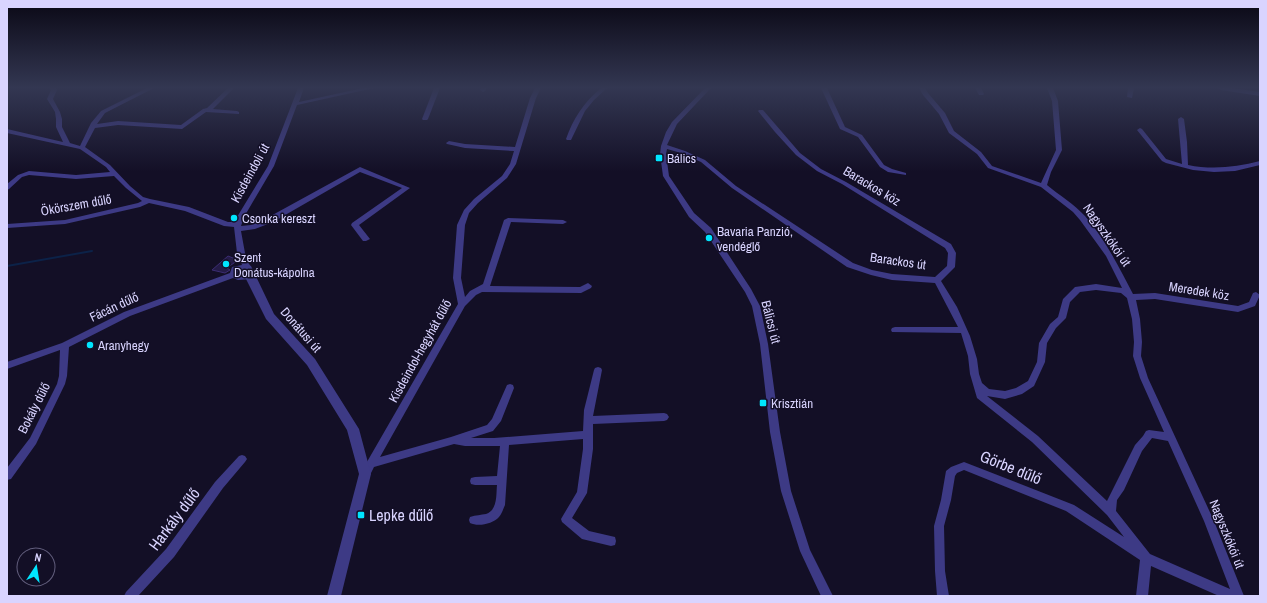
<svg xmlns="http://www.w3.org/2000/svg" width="1267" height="603" font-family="'Archivo Narrow',sans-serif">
	<rect width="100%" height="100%" fill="#130f26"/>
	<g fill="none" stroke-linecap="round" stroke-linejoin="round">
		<path stroke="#0c2248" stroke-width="2" d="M7 266 92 251"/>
	</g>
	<path fill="#241b47" stroke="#3b2d73" d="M228 256 238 260 227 268 230 270 225 273 212 270Z"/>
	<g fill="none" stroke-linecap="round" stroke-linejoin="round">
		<g fill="#3d3a85" fill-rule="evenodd">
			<path d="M50 88H56L57 90 53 99 60 112 62 119V127L70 143 80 146 91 123 101 111 147 88H154L105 113 97 124 118 121 181 125 203 109 207 108 228 88H234L213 109 237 111 239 112V114L206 112 182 129 118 125 95 128 85 147 110 165 130 186 143 197 150 199 189 207 228 222H234L268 166 298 88H304L299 102 363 88H374L297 105 274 166 244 217 241 226 251 225 267 218 360 167 410 188 359 225 370 239 366 241H363L351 225 352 223 402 188 360 172 273 222 255 229 241 231 245 253 250 266 249 268 238 271 237 274 253 275 254 277 253 279 238 280 233 278 130 316 69 347 67 376 65 384 36 444 11 479 7 480V468L30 438 57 384 59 376 60 350 7 369V362L62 343 124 312 230 273 232 267 242 265 237 253 234 227 224 226 185 211 149 203 140 207 65 224 7 228V224L65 220 138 203 142 201 126 188 114 176 76 179 29 175 22 177 9 189 7 190V184L18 175 29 171 76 175 110 172 106 167 80 149 7 133V129L63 142 56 127V119L55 112 47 99 51 90Z"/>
			<path d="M434 88H440L428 119 427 120H423L422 119Z"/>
			<path d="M481 88H487L485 91 483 92 480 90Z"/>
			<path d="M535 88H541L536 98 516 164 507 178 478 203 469 213 465 225 461 278 465 297 470 291 483 284 504 220 508 218 563 220 567 222 563 224 511 222 490 286 580 287 588 283 592 286 591 288 581 293 482 292 476 295 465 306 380 457 451 437 487 425 492 419 507 385 510 384 513 385 514 388 501 421 493 431 471 438H494L583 431 584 410 594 370 595 368 598 367 601 368 602 370 593 416 664 413 667 414 669 417 667 420 664 421 593 424V449L587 493 572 518 589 531 615 537 616 541 615 545 611 546 582 539 562 522 561 519 577 492 583 449V439L509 445 505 505C503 509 502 514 499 517 493 524 478 527 470 523L469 520 470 517C476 515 481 515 486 514 498 510 496 494 497 485H475L471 484 470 481 471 478 475 477 497 476 500 446H465L454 444 374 467 369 477 365 478 361 477 360 474 458 304 453 278 457 225 464 210 474 199 502 176 510 164 514 151 465 148 447 144 446 143 449 141 465 144 515 147 530 98Z"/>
			<path d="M601 88H607L594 100 585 111 571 140H567L566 139C573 119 584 102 601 88Z"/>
			<path d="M705 88H711L677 124 667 145 685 151 705 160 736 186 853 263 872 270 892 274 935 277 947 266 948 253 945 248 842 184 817 171 796 155 775 132 758 111 759 110H763L800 153 821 169 846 182 951 244 956 253 955 267 941 281 957 307 970 336 977 359 979 374 982 383 989 389 1005 391 1016 388 1028 381 1037 362 1039 343 1050 324 1058 317 1063 299 1075 287 1096 284 1122 288 1106 256 1080 220 1073 212 1041 187 988 168 977 154 949 133 939 114 923 95 919 88H925L928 93 945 113 954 131 981 152 992 166 1041 183 1056 150 1052 101 1047 88H1053L1058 101 1062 150 1051 172 1047 185C1059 195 1074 204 1085 216 1105 239 1119 267 1133 294L1155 293 1238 306 1249 302 1253 293 1256 292 1260 295 1255 306 1238 312 1155 299 1136 300 1140 319 1142 342 1141 356 1148 378 1214 521 1244 596H1219L1151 566 1148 596H1136L1140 560 1066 511 964 470 957 473 955 476 951 500 944 526 945 571 949 596H937L935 571 934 526 941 500 946 471 951 467 964 462 1074 505 1124 537 1107 515 1032 442 977 398 970 374 968 356 961 333 892 332 891 330 892 328 895 327H958L935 283 892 280 871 275 847 267 732 188 701 162 681 153 667 149 666 154 669 176 694 213 711 228 751 289 760 306 768 344 780 432 791 491 810 550 833 596H821L800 551 781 491 770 432 760 344 752 306 745 292 705 232 689 217 663 176 660 154 661 146 666 132 672 122ZM1096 290 1121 293 1127 298 1132 319 1134 342 1133 356 1140 378 1164 432 1149 430 1146 431 1143 436 1135 445 1107 501 1038 436 987 396 1005 399 1022 394 1034 386 1045 362 1047 343 1056 328 1066 318 1070 302 1080 292ZM1152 438 1168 441 1204 521 1230 589 1150 554 1116 511 1117 500 1124 490 1142 451Z"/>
			<path d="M821 88H827L845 127 862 135 884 165 892 169 906 173V175L888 172 880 167 858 137 840 129Z"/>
			<path d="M975 88H981L984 94 983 95H979Z"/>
			<path d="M1128 88H1134L1132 98 1127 97Z"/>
			<path d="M1218 88H1232L1260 92V96L1221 90Z"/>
			<path d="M1181 117 1184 119 1187 142 1188 165C1213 170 1236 167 1260 161V165L1235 171 1214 172 1193 170 1166 163 1162 161 1137 130 1140 128 1142 129 1166 159 1182 164 1178 119Z"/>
			<path d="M242 455 245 456 247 459 245 462 223 488 174 557 138 596H124L126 592 166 549 215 482 239 456Z"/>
		</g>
		<path fill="#3d3a85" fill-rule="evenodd" d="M246 263 251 266 274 314 315 359 359 429 371 474 341 596H327L359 474 347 430 307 365 266 319 245 277 241 266Z"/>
	</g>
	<linearGradient id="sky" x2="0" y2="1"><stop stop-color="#0a0815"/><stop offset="0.51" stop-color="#333752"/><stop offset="1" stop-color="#333752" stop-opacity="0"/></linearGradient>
	<rect width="1267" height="172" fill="url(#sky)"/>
	<g fill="#00e5ff" stroke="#130f26" stroke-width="1.5">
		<rect x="655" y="154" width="8" height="8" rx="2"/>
		<circle cx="234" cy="218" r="4"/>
		<circle cx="709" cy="238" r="4"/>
		<circle cx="226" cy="264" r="4"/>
		<circle cx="90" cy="345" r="4"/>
		<rect x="759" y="399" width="8" height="8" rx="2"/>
		<rect x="357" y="511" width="8" height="8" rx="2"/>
	</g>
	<g text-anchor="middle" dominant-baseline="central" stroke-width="3" stroke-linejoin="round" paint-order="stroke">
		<g font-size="13" fill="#d9d4ff" stroke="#130f26" text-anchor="start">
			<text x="667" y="158">Bálics</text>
			<text x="242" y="218">Csonka kereszt</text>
			<text x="717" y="231">Bavaria Panzió,<tspan x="717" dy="15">vendéglő</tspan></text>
			<text x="234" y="257">Szent<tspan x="234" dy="15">Donátus-kápolna</tspan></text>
			<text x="98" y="345">Aranyhegy</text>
			<text x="771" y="403">Krisztián</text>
		</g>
		<g font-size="13" fill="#d9d4ff" stroke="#130f26">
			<text transform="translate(250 173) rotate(-61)">Kisdeindoli út</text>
			<text transform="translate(872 186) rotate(31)">Barackos köz</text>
			<text transform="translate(76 205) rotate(-10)">Ökörszem dűlő</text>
			<text transform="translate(1107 235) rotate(55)">Nagyszkókói út</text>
			<text transform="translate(898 261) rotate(8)">Barackos út</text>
			<text transform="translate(1199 291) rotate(9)">Meredek köz</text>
			<text transform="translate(114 307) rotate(-25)">Fácán dűlő</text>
			<text transform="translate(771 322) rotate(76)">Bálicsi út</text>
			<text transform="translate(301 330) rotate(49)">Donátusi út</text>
			<text transform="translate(420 351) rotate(-61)">Kisdeindol-hegyhát dűlő</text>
			<text transform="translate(34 408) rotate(-63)">Bokály dűlő</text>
			<text transform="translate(1227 534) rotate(68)">Nagyszkókói út</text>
		</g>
		<g font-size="16" fill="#d9d4ff" stroke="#130f26">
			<text transform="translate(1011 467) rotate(22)">Görbe dűlő</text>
			<text transform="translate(174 519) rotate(-53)">Harkály dűlő</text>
		</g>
		<g font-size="16" fill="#d9d4ff" stroke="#130f26" text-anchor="start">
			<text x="369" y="515">Lepke dűlő</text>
		</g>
	</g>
	<rect width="1267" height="603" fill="none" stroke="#d9d4ff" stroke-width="16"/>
	<g transform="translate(36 567) rotate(12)"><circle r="19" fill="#130f26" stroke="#625e7d"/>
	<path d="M0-3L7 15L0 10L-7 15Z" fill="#00e5ff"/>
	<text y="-6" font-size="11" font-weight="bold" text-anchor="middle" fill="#d9d4ff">N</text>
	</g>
</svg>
